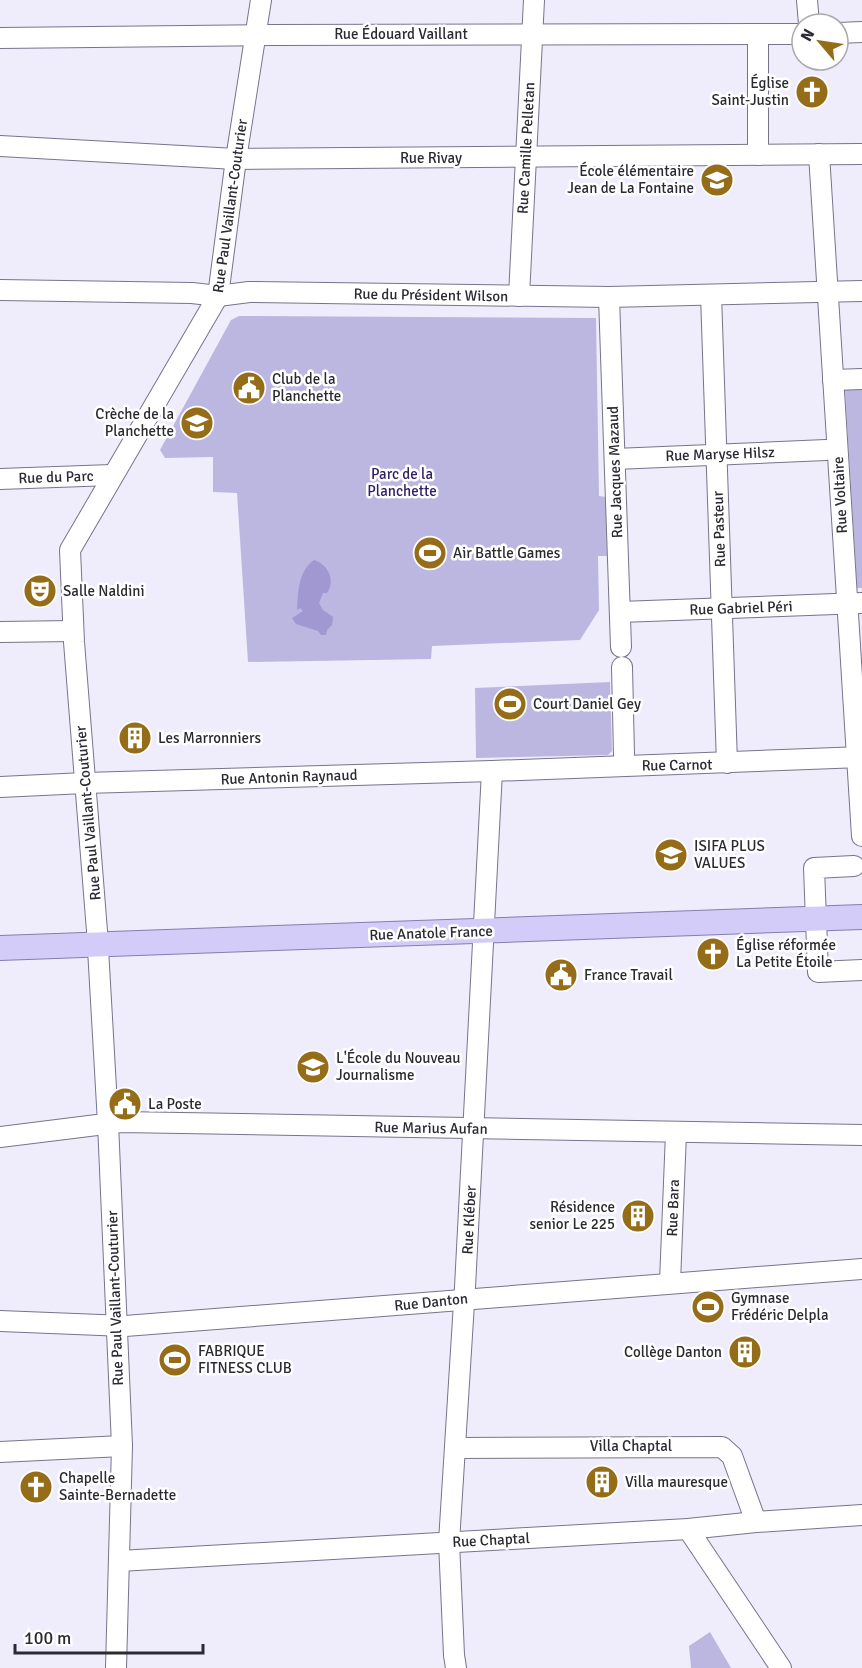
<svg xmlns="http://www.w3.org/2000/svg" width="862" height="1668" font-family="Signika,sans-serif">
	<rect width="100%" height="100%" fill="#efedfc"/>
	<g fill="#bcb7e1">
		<path d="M239 316 596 318 599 496 606 497 607 556H598L599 610 580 640 432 646 431 659 248 662 237 493 213 492V457L165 458 160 450 231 320Z"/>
		<path d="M862 389V588H857L845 390Z"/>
		<path d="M610 682 612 751 608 755 476 758 475 688Z"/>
		<path d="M710 1632 731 1668H691L689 1646Z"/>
	</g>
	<path fill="#a198d1" d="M314 560C328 564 336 581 327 593H323L319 603 323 610 333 617 332 625 327 630 326 635H321L318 631 296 624 292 618 303 611 300 608 297 610C298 592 298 572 314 560Z"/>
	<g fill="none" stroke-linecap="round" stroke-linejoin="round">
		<g stroke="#77748a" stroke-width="22">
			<g id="minor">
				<path d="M807 0 809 24"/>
				<path d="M838 33 862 32"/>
				<path d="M0 38 270 35 802 34"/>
				<path d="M0 146 236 159 862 154"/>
				<path d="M819 154 862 836"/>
				<path d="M758 155V34"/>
				<path d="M0 290 192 293 218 296 249 292 609 297 862 291"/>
				<path d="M711 295 727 763"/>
				<path d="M519 296 534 0"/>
				<path d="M609 297 621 647"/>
				<path d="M833 380 862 379"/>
				<path d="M615 459 826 450"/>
				<path d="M0 479 112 475"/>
				<path d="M620 612 862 603"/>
				<path d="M0 632 73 631"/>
				<path d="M622 667 624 755"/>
				<path d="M0 787 85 783 492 771 862 757"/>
				<path d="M854 866 814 868 818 972 862 970"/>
				<path d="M0 1137 121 1122 862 1135"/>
				<path d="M670 1282 676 1133"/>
				<path d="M0 1321 125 1326 862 1269"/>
				<path d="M456 1448 722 1447 732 1456 756 1522"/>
				<path d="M0 1452 122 1446"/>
				<path d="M688 1529 781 1668"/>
				<path d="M119 1561 688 1529 756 1522 862 1515"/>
				<path d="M116 1668 122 1446 108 1123 97 931 74 642 70 550 218 296 236 159 261 0"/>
				<path d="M456 1668 454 1655 449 1542 465 1287 492 771"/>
			</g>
		</g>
		<g stroke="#857db0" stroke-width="26">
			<path id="major" d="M0 948 862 917"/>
		</g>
		<use href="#minor" stroke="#fff" stroke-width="20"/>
		<use href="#major" stroke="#d3cbf8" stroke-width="24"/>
	</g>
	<defs>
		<g id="church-disc" transform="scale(1.725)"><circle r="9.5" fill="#956d18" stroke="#fff"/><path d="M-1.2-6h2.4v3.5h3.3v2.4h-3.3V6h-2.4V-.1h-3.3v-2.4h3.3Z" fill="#fff"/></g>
		<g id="school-disc" transform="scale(1.725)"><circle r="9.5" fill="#956d18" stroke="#fff"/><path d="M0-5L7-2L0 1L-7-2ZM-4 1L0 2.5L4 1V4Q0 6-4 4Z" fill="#fff"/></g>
		<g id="civic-disc" transform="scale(1.725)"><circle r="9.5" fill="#956d18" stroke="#fff"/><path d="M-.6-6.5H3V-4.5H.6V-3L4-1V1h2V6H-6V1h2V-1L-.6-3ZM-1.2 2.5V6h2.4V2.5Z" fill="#fff"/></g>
		<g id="stadium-disc" transform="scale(1.725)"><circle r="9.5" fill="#956d18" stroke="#fff"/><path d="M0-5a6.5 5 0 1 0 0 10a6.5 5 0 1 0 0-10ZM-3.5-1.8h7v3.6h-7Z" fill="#fff"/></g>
		<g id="theatre-disc" transform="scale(1.725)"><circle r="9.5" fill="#956d18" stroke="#fff"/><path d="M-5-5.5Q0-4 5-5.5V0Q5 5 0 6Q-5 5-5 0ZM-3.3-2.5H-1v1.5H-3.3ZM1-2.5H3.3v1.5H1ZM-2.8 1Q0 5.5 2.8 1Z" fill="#fff"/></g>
		<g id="building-disc" transform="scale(1.725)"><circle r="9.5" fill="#956d18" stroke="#fff"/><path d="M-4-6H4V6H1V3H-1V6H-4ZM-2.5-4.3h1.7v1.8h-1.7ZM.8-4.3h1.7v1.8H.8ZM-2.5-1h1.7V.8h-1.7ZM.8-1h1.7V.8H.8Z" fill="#fff"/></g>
		<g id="university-disc" transform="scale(1.725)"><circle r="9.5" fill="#956d18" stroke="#fff"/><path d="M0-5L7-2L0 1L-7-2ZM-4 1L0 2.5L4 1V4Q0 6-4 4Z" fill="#fff"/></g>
	</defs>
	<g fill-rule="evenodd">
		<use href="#church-disc" x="812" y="92"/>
		<use href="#school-disc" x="717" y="180"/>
		<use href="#civic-disc" x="249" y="388"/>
		<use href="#school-disc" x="197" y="423"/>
		<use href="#stadium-disc" x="430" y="553"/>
		<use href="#theatre-disc" x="40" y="591"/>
		<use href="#stadium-disc" x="510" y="704"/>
		<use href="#building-disc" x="135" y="738"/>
		<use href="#university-disc" x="671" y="855"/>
		<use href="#church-disc" x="713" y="954"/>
		<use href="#civic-disc" x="561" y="975"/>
		<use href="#school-disc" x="313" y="1067"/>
		<use href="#civic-disc" x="125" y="1104"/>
		<use href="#building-disc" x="638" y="1216"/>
		<use href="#stadium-disc" x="708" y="1307"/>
		<use href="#building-disc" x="745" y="1352"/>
		<use href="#stadium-disc" x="175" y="1360"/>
		<use href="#building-disc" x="602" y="1482"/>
		<use href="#church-disc" x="36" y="1487"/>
	</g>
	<g text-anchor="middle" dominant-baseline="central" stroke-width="5" stroke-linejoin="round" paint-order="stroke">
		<g font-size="15" fill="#2b2a33" stroke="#fff">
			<text x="401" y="34">Rue Édouard Vaillant</text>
			<text transform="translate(526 148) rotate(-87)">Rue Camille Pelletan</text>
			<text x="431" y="158">Rue Rivay</text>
			<text transform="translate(230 206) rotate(-82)">Rue Paul Vaillant-Couturier</text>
			<text transform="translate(431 295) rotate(1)">Rue du Président Wilson</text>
			<text transform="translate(720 454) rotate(-2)">Rue Maryse Hilsz</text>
			<text transform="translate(615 472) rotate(-92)">Rue Jacques Mazaud</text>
			<text transform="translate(56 477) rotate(-2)">Rue du Parc</text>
			<text transform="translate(840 495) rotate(-93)">Rue Voltaire</text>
			<text transform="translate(719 529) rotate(-92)">Rue Pasteur</text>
			<text transform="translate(741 608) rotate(-2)">Rue Gabriel Péri</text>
			<text transform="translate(677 765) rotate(-1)">Rue Carnot</text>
			<text transform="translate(289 777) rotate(-2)">Rue Antonin Raynaud</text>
			<text transform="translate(88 813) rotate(-95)">Rue Paul Vaillant-Couturier</text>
			<text transform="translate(431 933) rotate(-2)">Rue Anatole France</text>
			<text transform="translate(431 1128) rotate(1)">Rue Marius Aufan</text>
			<text transform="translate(673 1208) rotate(-88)">Rue Bara</text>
			<text transform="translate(469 1220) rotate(-87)">Rue Kléber</text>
			<text transform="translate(115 1298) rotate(-92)">Rue Paul Vaillant-Couturier</text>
			<text transform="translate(431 1302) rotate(-6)">Rue Danton</text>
			<text x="631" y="1446">Villa Chaptal</text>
			<text transform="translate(491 1540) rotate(-3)">Rue Chaptal</text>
		</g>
		<g font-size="15" fill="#2b2a33" stroke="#fff" text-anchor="start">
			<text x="789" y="83" text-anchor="end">Église<tspan x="789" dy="17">Saint-Justin</tspan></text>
			<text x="694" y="171" text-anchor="end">École élémentaire<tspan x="694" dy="17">Jean de La Fontaine</tspan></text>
			<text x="272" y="379">Club de la<tspan x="272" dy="17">Planchette</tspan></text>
			<text x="174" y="414" text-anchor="end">Crèche de la<tspan x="174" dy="17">Planchette</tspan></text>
			<text x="453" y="553">Air Battle Games</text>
			<text x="63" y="591">Salle Naldini</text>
			<text x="533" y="704">Court Daniel Gey</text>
			<text x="158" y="738">Les Marronniers</text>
			<text x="694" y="846">ISIFA PLUS<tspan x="694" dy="17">VALUES</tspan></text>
			<text x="736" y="945">Église réformée<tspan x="736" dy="17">La Petite Étoile</tspan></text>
			<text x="584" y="975">France Travail</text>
			<text x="336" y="1058">L'École du Nouveau<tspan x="336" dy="17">Journalisme</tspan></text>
			<text x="148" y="1104">La Poste</text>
			<text x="615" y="1207" text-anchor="end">Résidence<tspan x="615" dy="17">senior Le 225</tspan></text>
			<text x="731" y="1298">Gymnase<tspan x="731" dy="17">Frédéric Delpla</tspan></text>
			<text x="198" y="1351">FABRIQUE<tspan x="198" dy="17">FITNESS CLUB</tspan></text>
			<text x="722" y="1352" text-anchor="end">Collège Danton</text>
			<text x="59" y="1478">Chapelle<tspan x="59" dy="17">Sainte-Bernadette</tspan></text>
			<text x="625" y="1482">Villa mauresque</text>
		</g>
		<g font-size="15" fill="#322063" stroke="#fff">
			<text x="402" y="474">Parc de la<tspan x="402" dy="17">Planchette</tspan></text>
		</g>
	</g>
	<g transform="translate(820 42) rotate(299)"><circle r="28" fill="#ffffff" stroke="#aaaaad" stroke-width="1.5"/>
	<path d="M0-4.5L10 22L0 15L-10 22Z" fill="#956d18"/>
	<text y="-9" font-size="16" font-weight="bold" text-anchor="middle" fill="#2b2a33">N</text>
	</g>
	<path d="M15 1644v9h188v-9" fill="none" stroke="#2b2a33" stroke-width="3"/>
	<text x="24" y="1644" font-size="18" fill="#2b2a33" stroke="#ffffff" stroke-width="4.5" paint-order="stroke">100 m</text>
</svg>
